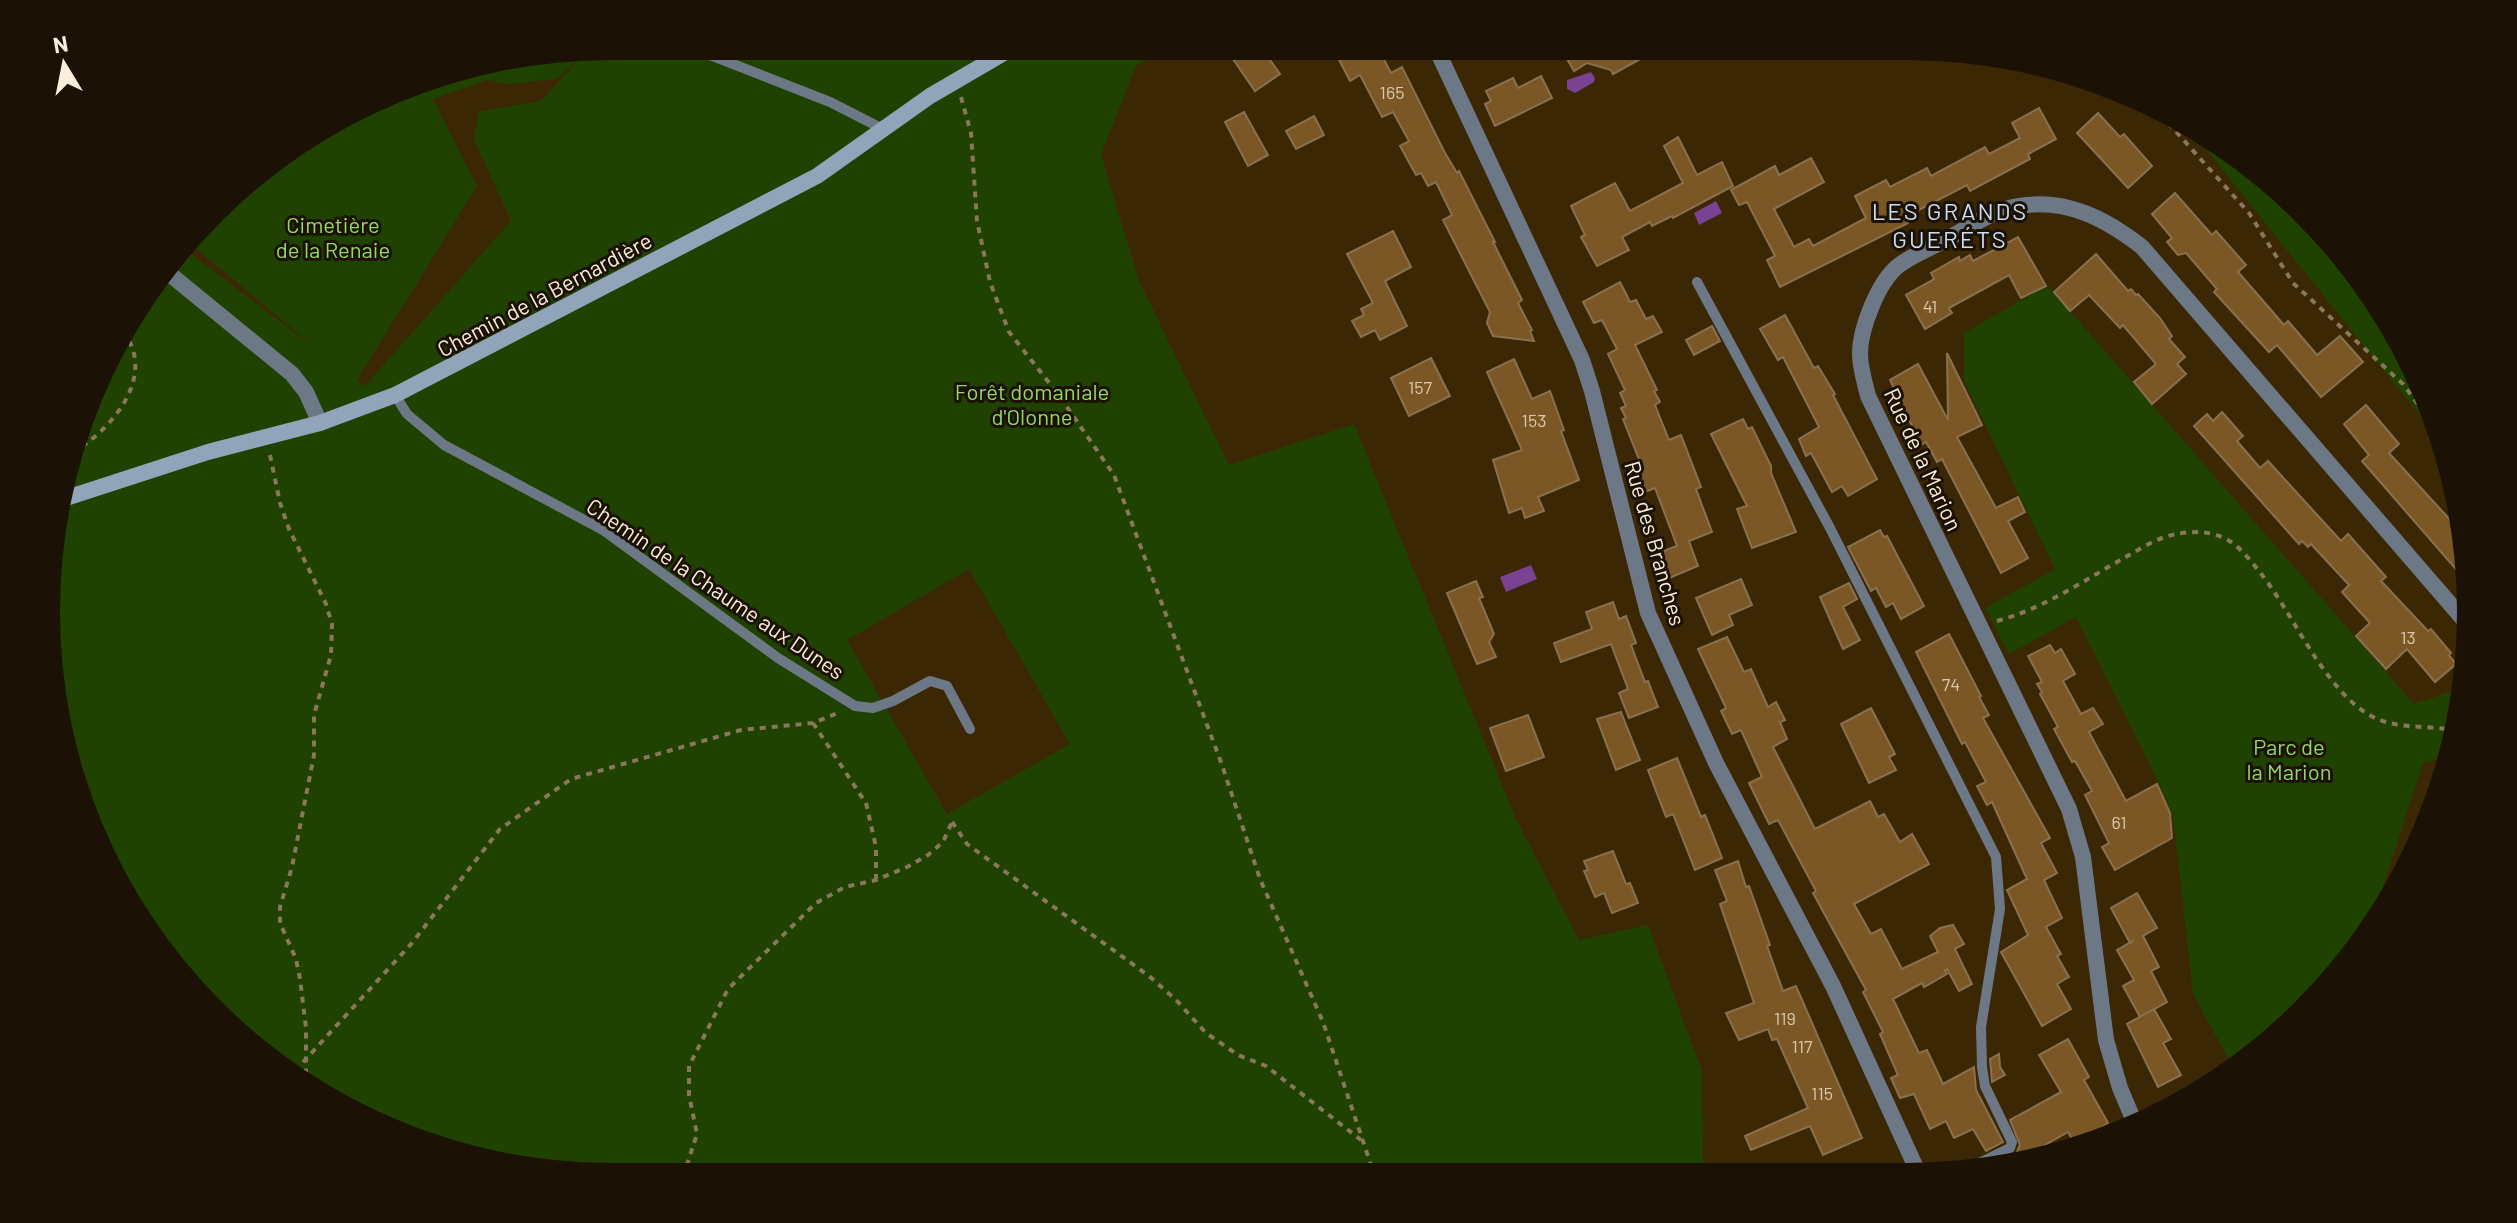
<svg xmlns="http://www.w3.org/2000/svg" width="2517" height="1223" font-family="Barlow,sans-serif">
	<rect width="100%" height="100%" fill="#3c2705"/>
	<g fill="#1f4200" fill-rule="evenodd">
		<path d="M611 46H1171L1136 66 1101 155 1139 281 1229 465 1354 424 1516 819 1579 940 1648 925 1702 1071 1703 1173 611 1177 501 1166 395 1134 238 1036 163 955 105 862 51 686 57 501 89 395 141 298 186 250 319 351 191 244 267 163 429 76ZM578 61 541 101 479 111 474 139 511 221 365 386 357 380 477 186 433 99 488 80 507 84 556 79ZM969 569 1070 744 947 814 847 640Z"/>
		<path d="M2184 122 2220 142 2306 212 2376 298 2428 396 2442 443Z"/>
		<path d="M2047 285 2414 704 2464 687 2460 722 2449 757 2423 763 2369 930 2354 955 2250 1060 2234 1069 2193 994 2173 816 2157 779 2076 617 2009 654 1985 608 2055 569 1964 381V333Z"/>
	</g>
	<g fill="#794292">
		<path d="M1591 72 1595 78 1594 82 1575 93 1567 89V80Z"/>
		<path d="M1716 201 1722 213 1699 225 1694 213Z"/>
		<path d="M1531 565 1537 579 1506 592 1500 577Z"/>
	</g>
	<g fill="#7a5724" stroke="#897150" stroke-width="2">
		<path d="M1224 46H1260L1280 74 1255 91Z"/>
		<path d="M1346 46H1372L1376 54 1380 52 1391 73 1402 67 1445 153 1457 173 1459 171 1495 242H1493L1522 300 1518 303 1532 330 1530 331 1534 341 1493 336 1487 323 1490 312 1443 220 1452 215 1436 182 1428 186 1421 173 1416 175 1400 146 1409 141 1393 112 1382 117 1360 75 1350 81 1335 52Z"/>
		<path d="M1574 46H1664L1613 74 1611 70 1587 63 1574 71 1563 52Z"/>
		<path d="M1541 76 1552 98 1495 126 1485 104 1491 101 1486 91 1513 78 1518 88Z"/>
		<path d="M2039 108 2056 139 2028 154 2030 159 1970 191 1967 185 1905 217 1908 223 1780 287 1767 260 1775 256 1747 202 1739 205 1731 190 1775 166 1779 175 1811 158 1824 182 1774 209 1794 247 1809 239 1813 246 1866 218 1855 196 1886 180 1890 187 1927 168 1931 176 1985 147 1989 154 2020 138 2012 123Z"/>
		<path d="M1244 112 1268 155 1248 166 1225 122Z"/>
		<path d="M2098 113 2120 137 2124 134 2152 166 2128 188 2077 133Z"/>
		<path d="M1314 116 1324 135 1296 149 1286 131Z"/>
		<path d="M1678 137 1697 175 1722 162 1733 186 1673 218 1672 216 1652 226 1650 222 1622 237 1629 250 1597 266 1581 237 1585 235 1571 206 1615 183 1630 211 1683 183 1664 146Z"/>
		<path d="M2175 193 2212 235 2216 231 2246 265 2238 272 2284 325 2288 321 2317 355 2340 336 2363 362 2321 397 2277 345 2269 352 2214 292 2217 289 2186 253 2178 255 2167 242 2172 238 2152 214Z"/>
		<path d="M1393 231 1411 267 1385 281 1407 326 1380 340 1375 330 1361 337 1352 321 1364 315 1361 309 1373 303 1347 254Z"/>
		<path d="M2018 237 2046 286 2021 298 2009 275 1949 308 1952 313 1925 329 1906 295 1934 279 1931 273 1959 257 1960 261 1970 255 1973 261Z"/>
		<path d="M2096 254 2128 291 2131 289 2136 295 2138 294 2160 318 2172 336 2169 339 2185 357 2177 364 2186 374 2152 404 2134 382 2156 364 2123 325 2120 328 2089 295 2070 311 2054 292Z"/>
		<path d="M1620 282 1630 302 1636 300 1646 319 1653 316 1662 332 1635 345 1657 390 1654 391 1660 402 1655 405 1669 440 1681 435 1701 487 1696 489 1712 532 1689 541 1698 566 1667 579 1658 553 1677 546 1655 488 1645 492 1637 472 1640 471 1638 463 1640 462 1623 419 1626 418 1621 408 1626 406 1620 393 1625 390 1608 354 1617 349 1602 320 1594 323 1583 302Z"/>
		<path d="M1785 315 1814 368 1818 366 1835 394 1833 395 1877 479 1848 496 1842 486 1832 492 1811 453 1806 456 1799 439 1819 427 1783 357 1778 360 1760 329Z"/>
		<path d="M1712 326 1720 341 1694 355 1686 340Z"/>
		<path d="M1947 353 1982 425 1957 437 1996 508 2018 497 2025 512 2008 521 2028 558 2001 573 1942 459 1937 462 1926 442 1921 445 1890 380 1918 364 1948 420Z"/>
		<path d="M1431 358 1450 396 1409 416 1391 378Z"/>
		<path d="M1514 359 1532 399 1550 391 1564 430 1561 431 1579 480 1538 497 1544 511 1525 518 1522 508 1509 513 1493 460 1522 450 1487 372Z"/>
		<path d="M2366 405 2399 444 2389 453 2463 534 2468 583 2362 461 2369 455 2344 424Z"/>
		<path d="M2222 412 2243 436 2237 441 2260 468 2268 461 2341 541 2348 534 2386 577 2381 581 2428 631 2431 629 2451 653 2449 655 2456 664 2435 682 2407 649 2386 669 2356 636 2370 623 2342 592 2349 585 2311 544 2308 547 2302 541 2299 544 2194 426 2207 414 2213 421Z"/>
		<path d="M1743 419 1748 429 1752 427 1771 466V473L1796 532 1752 548 1737 509 1747 506 1711 434Z"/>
		<path d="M1880 530 1884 537 1887 536 1924 606 1901 619 1893 603 1886 607 1876 588 1871 591 1848 547Z"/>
		<path d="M1741 579 1752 605 1729 615 1733 625 1712 635 1696 598Z"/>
		<path d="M1476 581 1483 597 1479 598 1494 634 1489 642 1496 657 1477 664 1447 593Z"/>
		<path d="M1849 583 1857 599 1843 607 1860 640 1843 649 1820 597Z"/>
		<path d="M1613 602 1619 619 1626 616 1636 643 1631 645 1645 682 1648 681 1658 707 1629 718 1619 693 1628 689 1611 644 1561 662 1554 643 1592 629 1586 612Z"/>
		<path d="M1949 634 1981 696 1979 697 1989 715 1983 718 2050 838 2041 843 2057 873 2044 880 2062 918 2046 927 2061 954 2057 956 2069 977 2057 984 2071 1009 2042 1026 2001 952 2028 935 2007 890 2027 879 1992 802 1987 805 1977 786 1986 782 1965 742 1962 744 1916 652Z"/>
		<path d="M1727 637 1744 672 1751 669 1768 707 1776 702 1785 720 1780 722 1787 739 1773 747 1815 829 1870 801 1878 817 1884 814 1900 842 1912 834 1929 864 1854 904 1871 934 1881 929 1902 969 1938 952 1930 936 1940 928 1953 925 1964 944 1955 949 1972 984 1959 991 1947 969 1945 971 1947 974 1924 987 1922 983 1893 999 1919 1053 1927 1050 1943 1084 1974 1067 1976 1090 2003 1142 1986 1151 1973 1129 1954 1138 1946 1121 1930 1129 1914 1094 1900 1098 1891 1078 1898 1075 1880 1034 1883 1032 1863 992 1866 990 1813 893 1816 891 1778 820 1769 824 1749 783 1762 777 1741 730 1732 734 1721 711 1726 708 1698 649Z"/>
		<path d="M2050 645 2055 653 2061 649 2075 674 2063 681 2081 714 2093 708 2103 724 2089 732 2126 801 2157 784 2170 813 2172 838 2115 870 2102 847 2109 843 2085 795 2092 791 2075 761 2072 762 2054 729 2058 727 2040 694 2042 692 2037 684 2042 682 2028 656Z"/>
		<path d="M1871 708 1895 754 1889 757 1896 770 1869 783 1841 724Z"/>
		<path d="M1621 712 1640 760 1616 770 1597 719Z"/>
		<path d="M1528 715 1544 757 1506 771 1490 728Z"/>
		<path d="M1677 758 1701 817 1705 815 1722 858 1695 870 1673 814 1666 817 1648 770Z"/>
		<path d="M1613 851 1626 884 1630 883 1638 903 1612 913 1604 893 1595 897 1584 871 1588 870 1584 861Z"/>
		<path d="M1738 861 1746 887 1749 886 1770 945 1767 946 1783 991 1796 986 1862 1138 1823 1155 1810 1126 1751 1150 1745 1136 1808 1108 1777 1039 1772 1040 1768 1029 1739 1040 1726 1013 1754 1003 1720 904 1727 901 1715 870Z"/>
		<path d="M2137 893 2157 928 2143 936 2159 967 2151 971 2167 1002 2140 1017 2123 986 2134 980 2117 950 2134 940 2130 943 2111 908Z"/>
		<path d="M2154 1009 2171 1039 2163 1043 2181 1075 2158 1087 2127 1024Z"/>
		<path d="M2068 1039 2089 1077 2084 1080 2108 1123 2100 1128 2104 1135 2099 1138 2100 1140 2076 1146 2068 1132 2031 1153 2029 1150 1996 1168 1994 1165 2016 1154 2020 1145 2010 1120 2061 1092 2039 1055Z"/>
		<path d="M1999 1054 2000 1067 2005 1075 1992 1082 1990 1059Z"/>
	</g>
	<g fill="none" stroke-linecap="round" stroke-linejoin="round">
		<g stroke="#89765b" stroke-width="4" stroke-dasharray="6 6" stroke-linecap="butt">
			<path d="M961 97 971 133 977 221 990 282 1009 332 1058 394 1114 475 1222 765 1260 879 1323 1022 1374 1174"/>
			<path d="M2152 105 2249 213 2293 283 2403 384 2440 434"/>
			<path d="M72 453C111 430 158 377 123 331"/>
			<path d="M270 455 280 503 289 529 326 604 332 624 331 655 314 715V755L292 867 280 907V923L296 959 300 979 306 1028V1078"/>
			<path d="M1997 621C2042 609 2082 582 2122 559 2139 550 2157 537 2177 534 2192 531 2210 531 2224 538 2239 545 2249 559 2259 571 2292 612 2318 676 2359 708 2391 733 2421 723 2457 731"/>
			<path d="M813 723 866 803 876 847V879"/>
			<path d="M2447 727 2460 722"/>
			<path d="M952 822 967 844 1149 976 1177 1001 1206 1033 1238 1055 1266 1066 1361 1140"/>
			<path d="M295 1071 412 943 500 829 571 779 741 730 813 723 838 713"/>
			<path d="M683 1177 697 1134 689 1095V1066L728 989 816 903 845 887 876 880 907 867 928 855 943 842 952 822"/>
		</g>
		<g stroke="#6d7886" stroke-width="10">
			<path d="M687 46 830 102 883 129"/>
			<path d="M1697 282 1830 528 1996 857 2000 909 1981 1027 1982 1067 1985 1086 2012 1142 2010 1148 1961 1172"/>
			<path d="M395 395 407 414 444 445 603 530 778 658 855 706 873 708 893 701 930 681 947 686 970 729"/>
		</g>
		<g stroke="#6d7886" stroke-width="16">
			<path d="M1435 46 1582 360 1592 391 1648 613 1716 763 1833 986 1918 1172"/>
			<path d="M166 271 292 374 306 392 320 423"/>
			<path d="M2136 1126 2120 1088 2106 1040 2083 857 2069 809 1868 396C1865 383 1860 368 1860 354 1860 329 1878 282 1898 266 1912 255 1931 248 1947 239 1969 227 1993 210 2019 206 2067 198 2106 219 2142 247L2470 627"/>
		</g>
		<path stroke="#92a4ba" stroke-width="16" d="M57 501 208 452 320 423 395 395 817 176 930 96 1016 46"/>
	</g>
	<g text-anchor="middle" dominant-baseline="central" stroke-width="6" stroke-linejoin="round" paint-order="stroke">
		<g font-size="18" fill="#dbc8ad">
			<text x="1392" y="92">165</text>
			<text x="1930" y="306">41</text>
			<text x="1420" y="387">157</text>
			<text x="1534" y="420">153</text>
			<text x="2408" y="637">13</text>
			<text x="1951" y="684">74</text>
			<text x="2119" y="822">61</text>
			<text x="1785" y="1018">119</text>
			<text x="1802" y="1046">117</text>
			<text x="1822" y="1093">115</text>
		</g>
		<g font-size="22" fill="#94d964" stroke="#1b1205">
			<text x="333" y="224">Cimetière<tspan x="333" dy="25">de la Renaie</tspan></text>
			<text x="1032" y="391">Forêt domaniale<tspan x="1032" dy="25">d'Olonne</tspan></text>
			<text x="2289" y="746">Parc de<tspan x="2289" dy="25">la Marion</tspan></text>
		</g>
		<g font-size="22" fill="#fbeddb" stroke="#1b1205">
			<text transform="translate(544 294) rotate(-28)">Chemin de la Bernardière</text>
			<text transform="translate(1924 459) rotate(65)">Rue de la Marion</text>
			<text transform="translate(1656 543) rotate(74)">Rue des Branches</text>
			<text transform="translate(716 588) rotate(34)">Chemin de la Chaume aux Dunes</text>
		</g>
		<g font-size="24" letter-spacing="2" fill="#caddf6" stroke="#1b1205">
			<text x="1950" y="210">LES GRANDS<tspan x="1950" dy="28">GUERÉTS</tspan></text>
		</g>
	</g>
	<path d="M0 0H2517V1223H0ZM611 60H1906A551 551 0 0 1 2457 611V612A551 551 0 0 1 1906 1163H611A551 551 0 0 1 60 612V611A551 551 0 0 1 611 60Z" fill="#1b1205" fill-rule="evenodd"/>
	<g transform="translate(64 64) rotate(350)" stroke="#1b1205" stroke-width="6" paint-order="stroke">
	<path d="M0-6L14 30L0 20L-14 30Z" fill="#fbeddb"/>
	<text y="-12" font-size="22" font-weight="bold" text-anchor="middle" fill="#fbeddb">N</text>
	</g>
</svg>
